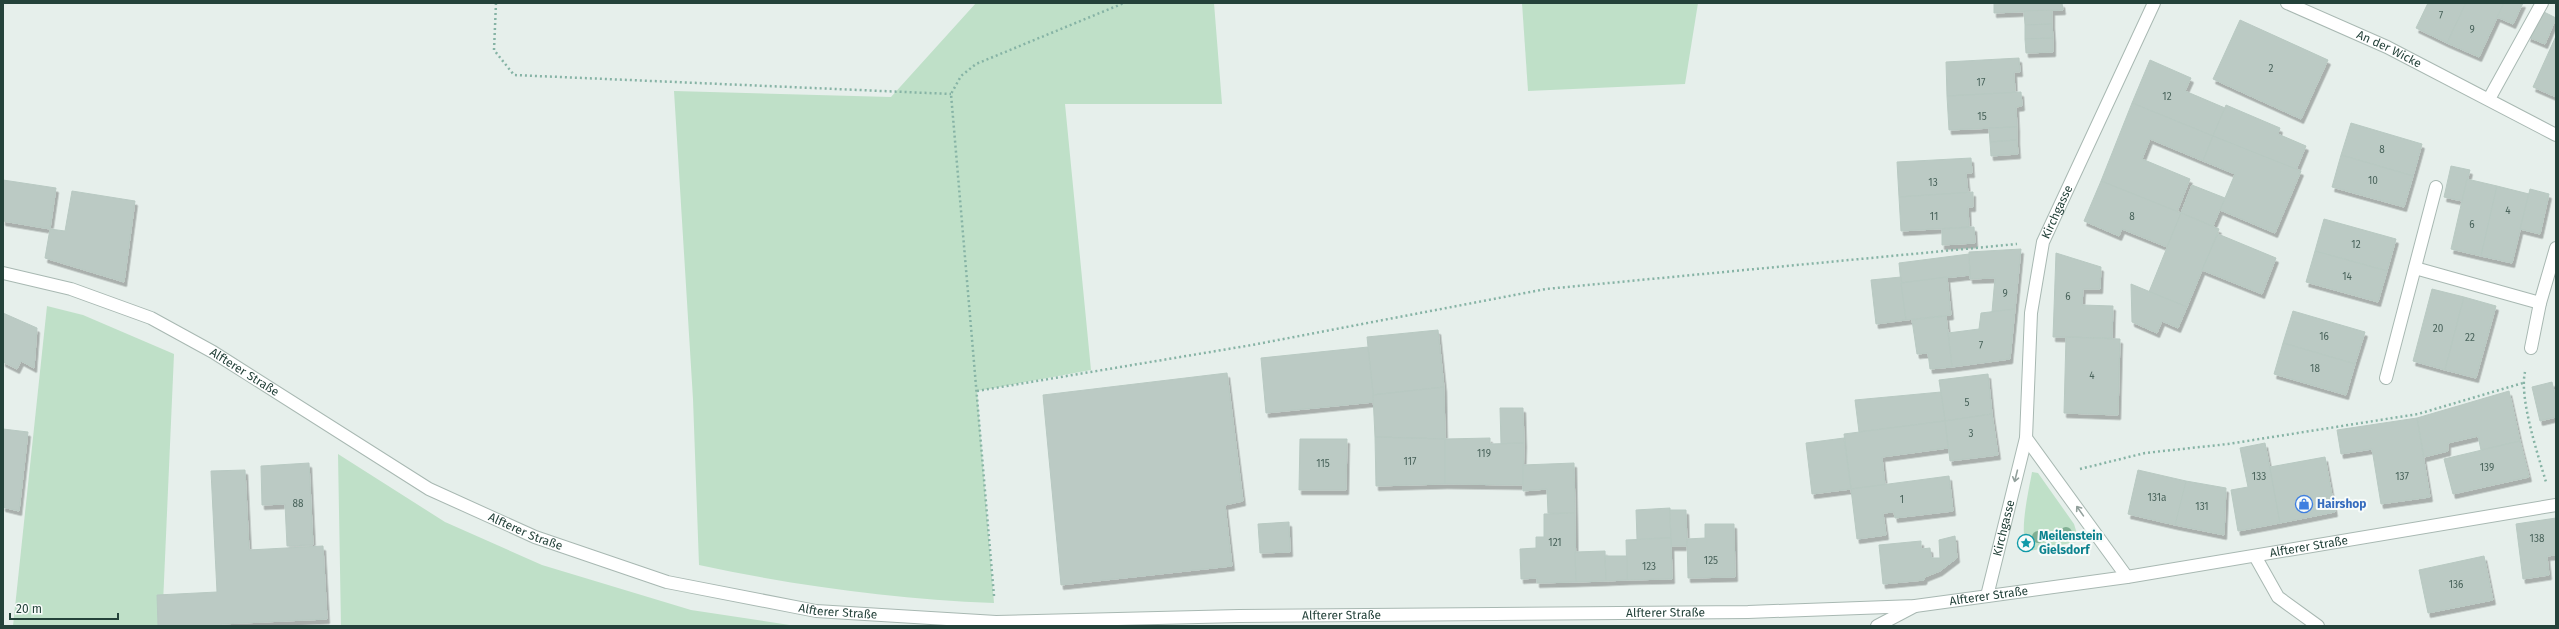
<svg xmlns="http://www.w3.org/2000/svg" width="2559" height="629" font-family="'Fira Sans',sans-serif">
	<defs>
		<filter id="shadow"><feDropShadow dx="2.5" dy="4.5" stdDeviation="0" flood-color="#0004"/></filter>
	</defs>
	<rect width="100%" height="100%" fill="#e6efeb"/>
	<g fill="#bfe0c8">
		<path d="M976 3H1214L1222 104H1065L1091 370 977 391 994 603C895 599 797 586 699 565L693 399 674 91 891 97Z"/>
		<path d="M1522 3H1698L1685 84 1528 91Z"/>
		<path d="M47 306 83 315 174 354 162 626H13Z"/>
		<path d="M338 454 445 522 542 565 691 610 796 626H341Z"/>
		<path d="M2032 472 2038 473 2074 524 2078 537 2076 542 2029 551C2017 538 2029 490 2032 472Z"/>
	</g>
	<g fill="#bbcac4" stroke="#b8c9c2" filter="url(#shadow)">
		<path d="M1994 3H2062L2063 10 1994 13Z"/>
		<path d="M2428 3H2466L2447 43 2416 28Z"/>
		<path d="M2466 3H2504L2479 57 2447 43Z"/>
		<path d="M2504 3H2523L2513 24 2497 17Z"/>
		<path d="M2052 10V24L2025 25 2024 11Z"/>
		<path d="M2540 10 2556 18 2545 44 2528 37Z"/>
		<path d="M2240 20 2328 60 2301 119 2213 79Z"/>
		<path d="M2052 24 2053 38 2025 39V25Z"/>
		<path d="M2556 36V97L2533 87Z"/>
		<path d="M2053 38V52L2026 53 2025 39Z"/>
		<path d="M2019 58 2020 72H2014L2015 93 1947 96 1946 62Z"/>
		<path d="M2150 60 2191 78 2185 91 2225 108 2213 136 2132 103Z"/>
		<path d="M2021 92 2022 106 2016 107 2017 127 1949 130 1947 96Z"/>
		<path d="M2132 103 2213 136 2203 161 2150 139 2142 159 2190 179 2177 212 2101 181Z"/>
		<path d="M2226 105 2280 128 2278 134 2306 146 2296 170 2213 136Z"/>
		<path d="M2351 123 2422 144 2413 176 2341 155Z"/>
		<path d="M2017 127V140L1990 142 1989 128Z"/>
		<path d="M2213 136 2301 171 2275 233 2220 210 2235 174 2203 161Z"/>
		<path d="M2017 140 2018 154 1991 156 1990 142Z"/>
		<path d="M2341 155 2413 176 2404 207 2332 187Z"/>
		<path d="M1971 158 1972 173H1966L1968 193 1899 197 1897 162Z"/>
		<path d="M2451 166 2470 170 2462 201 2444 197Z"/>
		<path d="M2467 179 2497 186 2481 256 2451 249Z"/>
		<path d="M3 180 56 188 50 229 3 221Z"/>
		<path d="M2101 181 2181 213 2167 247 2122 229 2119 236 2084 221Z"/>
		<path d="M2192 185 2225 198 2213 226 2181 213Z"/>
		<path d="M2497 186 2529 194 2512 263 2481 256Z"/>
		<path d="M2530 189 2549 194 2540 234 2520 229Z"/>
		<path d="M72 191 135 201 124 282 45 258 50 229 65 231Z"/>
		<path d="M1973 192V207H1968L1969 227 1901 231 1899 197Z"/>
		<path d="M2181 213 2219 229 2187 307 2149 292Z"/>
		<path d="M2324 219 2396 239 2387 271 2315 251Z"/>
		<path d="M1974 227 1975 243 1942 245V229Z"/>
		<path d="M2218 234 2276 258 2262 294 2202 270Z"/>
		<path d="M2021 249 2015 309 1992 312 1995 278 1970 279 1969 252Z"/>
		<path d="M2315 251 2387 271 2378 302 2306 282Z"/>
		<path d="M2056 253 2101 267 2100 289H2083L2082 305 2113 306 2112 338 2053 337Z"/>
		<path d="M1969 254 1970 275 1901 283 1899 263Z"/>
		<path d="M1901 277 1906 320 1876 324 1871 280Z"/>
		<path d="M1947 277 1951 315 1906 320 1901 283Z"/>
		<path d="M2131 284 2187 307 2178 328 2162 321 2157 333 2132 322Z"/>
		<path d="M2432 289 2464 297 2445 370 2413 361Z"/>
		<path d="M2464 297 2496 306 2476 378 2445 370Z"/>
		<path d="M2015 309 2010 359 1952 367 1948 333 1979 329 1981 313Z"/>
		<path d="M2293 311 2365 332 2355 364 2283 343Z"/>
		<path d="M3 313 37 328 34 368 21 361 17 369 3 362Z"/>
		<path d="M1946 316 1952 367 1930 369 1928 353 1917 354 1912 320Z"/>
		<path d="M1438 330 1444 387 1373 395 1367 337Z"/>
		<path d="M2066 337 2120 339 2118 415 2064 413Z"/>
		<path d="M2283 343 2355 364 2346 395 2274 374Z"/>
		<path d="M1368 347 1374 402 1266 413 1261 358Z"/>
		<path d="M1227 373 1243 501 1225 505 1232 566 1061 585 1043 395Z"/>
		<path d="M1988 374 1992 414 1945 421 1939 380Z"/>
		<path d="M2552 382 2556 400V417L2540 421 2532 387Z"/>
		<path d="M1444 387 1445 439 1375 437 1373 395Z"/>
		<path d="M2509 391 2520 441 2481 450 2478 436 2448 443V451L2424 457 2417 418Z"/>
		<path d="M1941 392 1945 421 1859 432 1855 400Z"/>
		<path d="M1500 408H1523L1524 443 1501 444Z"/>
		<path d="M1992 414 1998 455 1950 461 1945 421Z"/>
		<path d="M2417 418 2430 497 2381 504 2372 449 2341 454 2337 430Z"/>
		<path d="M1945 421 1948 448 1882 457 1885 485 1851 489 1844 434Z"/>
		<path d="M3 429 28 432 19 511 3 507Z"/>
		<path d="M1375 437 1445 439V484L1376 486Z"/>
		<path d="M1490 438V444L1524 443 1523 485 1445 484V439Z"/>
		<path d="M1844 438 1851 489 1812 494 1806 443Z"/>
		<path d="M1300 439H1347L1346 490H1299Z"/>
		<path d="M2520 441 2529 477 2453 494 2444 459Z"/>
		<path d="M2265 443 2280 523 2238 531 2231 490 2248 487 2240 448Z"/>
		<path d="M2325 457 2335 512 2280 523 2270 467Z"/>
		<path d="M309 463 313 545 287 546 285 504 262 505 261 466Z"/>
		<path d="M1574 463 1575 513H1548L1547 489 1523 491V465Z"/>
		<path d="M245 470 249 550 323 546 327 619 221 624V626H158L157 595 217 592 211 471Z"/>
		<path d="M2138 470 2186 481 2175 525 2128 514Z"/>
		<path d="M1949 476 1953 511 1895 518 1894 512 1883 513 1886 535 1857 539 1851 489Z"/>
		<path d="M2186 481 2226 488 2224 535 2175 525Z"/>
		<path d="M1670 508 1671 538 1637 539 1636 510Z"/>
		<path d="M1670 510H1686L1687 546H1671Z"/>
		<path d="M1575 513 1576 582 1537 583V578L1521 579 1520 549 1536 548V537H1544V514Z"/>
		<path d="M2556 518V555L2547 556 2549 575 2523 579 2516 524Z"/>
		<path d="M1289 522 1290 552 1260 553 1258 524Z"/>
		<path d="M1705 524H1734L1735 577 1688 578 1687 539 1705 538Z"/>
		<path d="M1955 536 1957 558 1940 571 1925 577 1924 580 1883 584 1879 545 1921 541V549L1930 548 1931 558H1940L1939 540Z"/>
		<path d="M1671 538 1672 579 1627 580 1626 540Z"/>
		<path d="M1605 551 1606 581 1576 582 1575 552Z"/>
		<path d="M1605 556H1627V580L1606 581Z"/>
		<path d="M2484 556 2493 600 2428 613 2419 570Z"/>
	</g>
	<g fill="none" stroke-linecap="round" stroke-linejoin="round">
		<g stroke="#a8b8b2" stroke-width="14">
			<g id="service">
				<path d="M2489 99 2542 3"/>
				<path d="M2415 268 2540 303"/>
				<path d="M2531 348 2540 303 2556 248"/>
				<path d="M2386 378 2436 187"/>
			</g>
		</g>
		<g stroke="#a8b8b2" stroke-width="14">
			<g id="minor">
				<path id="s1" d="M2287 3 2387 47 2556 135"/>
				<path d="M2026 438 2127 577"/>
				<path d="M2255 556 2278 597 2318 626"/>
				<path id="s2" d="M1987 596 2026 438 2031 313 2043 242 2154 3"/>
				<path d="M1877 626 1915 606"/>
			</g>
		</g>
		<g stroke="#a8b8b2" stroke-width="14">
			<g id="tertiary">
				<path id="s3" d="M3 273 71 289 151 318 213 352 429 489 535 537 667 582 816 611 996 622 1239 616 1748 612 1915 606 2127 577 2556 505"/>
			</g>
		</g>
		<g stroke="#86b3a5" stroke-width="2.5" stroke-dasharray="2 3" stroke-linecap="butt">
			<path d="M496 3 494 50 514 75 951 94"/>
			<path d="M2525 372C2519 398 2538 455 2546 482"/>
			<path d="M977 391 1252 345 1546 289 2017 244"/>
			<path d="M2080 469 2145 453 2228 444 2418 414 2523 383"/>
			<path d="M994 596 951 94 961 76 976 64 1124 3"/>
		</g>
		<use href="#service" stroke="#fff" stroke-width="12"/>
		<use href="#minor" stroke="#fff" stroke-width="12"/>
		<use href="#tertiary" stroke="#fff" stroke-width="12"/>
	</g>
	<g fill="#80af93">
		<circle cx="2066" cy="533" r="6"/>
		<circle cx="2038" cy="537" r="6"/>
	</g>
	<defs><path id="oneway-shaft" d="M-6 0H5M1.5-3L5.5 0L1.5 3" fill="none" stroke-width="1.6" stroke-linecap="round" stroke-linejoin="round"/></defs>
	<g stroke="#92a09c">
		<use href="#oneway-shaft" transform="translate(2016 476) rotate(104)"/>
		<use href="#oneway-shaft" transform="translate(2080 511) rotate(-125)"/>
	</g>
	<defs>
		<g id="shop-ring" transform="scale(0.9)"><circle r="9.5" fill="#f7fbf9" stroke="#3f7fe0" stroke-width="1.5"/><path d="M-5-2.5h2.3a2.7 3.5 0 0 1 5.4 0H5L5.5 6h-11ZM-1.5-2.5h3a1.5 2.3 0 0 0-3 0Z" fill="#3f7fe0"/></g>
		<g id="sight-ring" transform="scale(0.9)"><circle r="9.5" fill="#f7fbf9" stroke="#0f9aa8" stroke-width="1.5"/><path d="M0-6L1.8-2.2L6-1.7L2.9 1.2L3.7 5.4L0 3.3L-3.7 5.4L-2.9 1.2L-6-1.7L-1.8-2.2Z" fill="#0f9aa8"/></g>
	</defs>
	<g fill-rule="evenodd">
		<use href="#shop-ring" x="2304" y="504"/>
		<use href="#sight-ring" x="2026" y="543"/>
	</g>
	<g text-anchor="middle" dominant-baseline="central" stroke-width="4" stroke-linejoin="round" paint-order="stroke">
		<g font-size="10" fill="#4a645c">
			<text x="2441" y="16">7</text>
			<text x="2472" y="30">9</text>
			<text x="2271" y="69">2</text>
			<text x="1981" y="83">17</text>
			<text x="2167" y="97">12</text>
			<text x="1982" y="117">15</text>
			<text x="2382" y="150">8</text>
			<text x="2373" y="181">10</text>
			<text x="1933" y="183">13</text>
			<text x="2508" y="211">4</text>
			<text x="1934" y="217">11</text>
			<text x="2132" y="217">8</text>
			<text x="2472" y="225">6</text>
			<text x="2356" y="245">12</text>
			<text x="2347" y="277">14</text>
			<text x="2005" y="294">9</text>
			<text x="2068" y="297">6</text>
			<text x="2438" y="329">20</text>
			<text x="2324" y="337">16</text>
			<text x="2470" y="338">22</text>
			<text x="1981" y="346">7</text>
			<text x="2315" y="369">18</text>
			<text x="2092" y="376">4</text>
			<text x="1967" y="403">5</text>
			<text x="1971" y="434">3</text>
			<text x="1484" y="454">119</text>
			<text x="1410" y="462">117</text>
			<text x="1323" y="464">115</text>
			<text x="2487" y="468">139</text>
			<text x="2259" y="477">133</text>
			<text x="2402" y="477">137</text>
			<text x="2157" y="498">131a</text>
			<text x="1902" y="500">1</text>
			<text x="298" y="504">88</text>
			<text x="2202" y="507">131</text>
			<text x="2537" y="539">138</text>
			<text x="1555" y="543">121</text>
			<text x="1711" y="561">125</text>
			<text x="1649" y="567">123</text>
			<text x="2456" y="585">136</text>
		</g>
		<g font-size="12" fill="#24423a" stroke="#f7fbf9">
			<text stroke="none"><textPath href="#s1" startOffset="112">An der Wicke</textPath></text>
			<text stroke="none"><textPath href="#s2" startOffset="393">Kirchgasse</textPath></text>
			<text stroke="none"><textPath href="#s3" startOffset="263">Alfterer Straße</textPath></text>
			<text stroke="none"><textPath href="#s2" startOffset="70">Kirchgasse</textPath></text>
			<text stroke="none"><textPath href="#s3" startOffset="587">Alfterer Straße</textPath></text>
			<text stroke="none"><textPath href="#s3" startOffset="2387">Alfterer Straße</textPath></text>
			<text stroke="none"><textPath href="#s3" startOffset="2063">Alfterer Straße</textPath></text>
			<text stroke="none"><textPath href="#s3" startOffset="911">Alfterer Straße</textPath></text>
			<text stroke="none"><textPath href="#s3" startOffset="1739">Alfterer Straße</textPath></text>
			<text stroke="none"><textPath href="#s3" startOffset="1415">Alfterer Straße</textPath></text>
		</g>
		<g font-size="12" font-weight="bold" fill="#366cbe" stroke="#f7fbf9" text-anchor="start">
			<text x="2317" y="504">Hairshop</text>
		</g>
		<g font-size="12" font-weight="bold" fill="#0d838f" stroke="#f7fbf9" text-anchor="start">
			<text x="2039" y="536">Meilenstein<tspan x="2039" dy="14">Gielsdorf</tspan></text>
		</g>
	</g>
	<rect width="2559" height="629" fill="none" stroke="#24423a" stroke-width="8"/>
	<path d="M10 613v6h108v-6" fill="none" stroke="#24423a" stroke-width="2"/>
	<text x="16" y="613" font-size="12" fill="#24423a" stroke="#f7fbf9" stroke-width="3" paint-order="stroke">20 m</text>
</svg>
